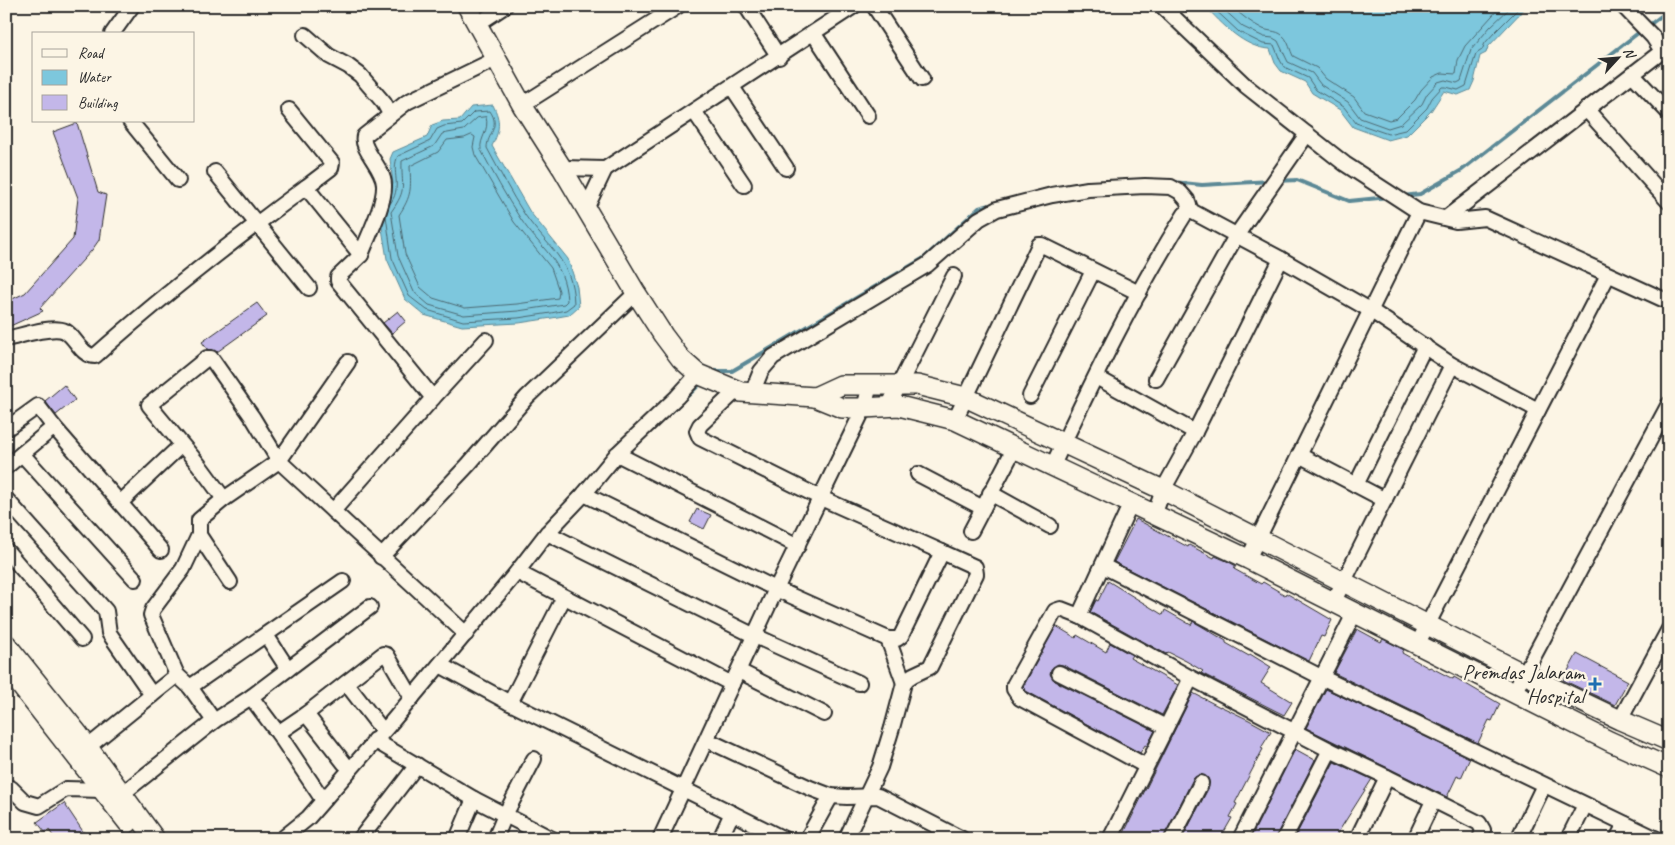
<svg xmlns="http://www.w3.org/2000/svg" width="1675" height="845" font-family="Caveat,sans-serif">
	<rect width="100%" height="100%" fill="#fcf5e5"/>
	<filter id="ink" filterUnits="userSpaceOnUse"><feTurbulence type="fractalNoise" baseFrequency=".02" numOctaves="2"/><feDisplacementMap in="SourceGraphic" scale="10" xChannelSelector="R" yChannelSelector="G"/><feConvolveMatrix kernelMatrix="1 2 1 2 8 2 1 2 1" color-interpolation-filters="sRGB"/></filter>
	<g filter="url(#ink)">
		<g fill="#7dc7dd" stroke="#5c8996">
			<path d="M1205 6H1527L1488 47 1486 53 1480 56 1474 81 1470 90 1458 95 1444 91 1431 111 1407 135 1388 140 1353 127 1340 110 1312 93 1305 82 1281 71 1275 63 1270 49C1244 48 1222 24 1205 6Z"/>
			<path d="M493 105C501 121 500 130 492 146L530 212 568 259 577 287 579 306 569 315 552 318 519 323 462 326 424 315 405 299 387 259 380 216 393 184 390 159 393 152 427 137 432 125 443 121 460 120 471 107Z"/>
		</g>
		<g fill="none" stroke-linecap="round" stroke-linejoin="round">
			<g stroke="#4c6972" stroke-width="1">
				<path d="M1211 6 1239 32 1263 44 1274 45 1280 60 1284 67 1308 78 1316 90 1344 107 1356 123 1388 134 1405 130 1427 108 1432 98 1442 87H1446L1458 90 1466 86 1476 54 1482 50 1485 43 1495 32 1521 6"/>
				<path d="M1220 6 1243 27 1264 37 1273 38 1278 41 1288 62 1312 73 1321 85 1348 102 1360 118 1388 128 1401 124 1422 104 1427 94 1438 82 1445 80 1457 83 1461 81 1471 50 1490 27 1512 6"/>
				<path d="M1231 6C1241 15 1251 23 1263 29 1271 32 1279 30 1285 38 1289 43 1290 50 1293 56L1317 68 1326 79 1354 97 1364 111 1389 120 1397 118 1415 100 1421 90 1433 77 1442 73 1456 74 1458 60 1465 46 1501 6"/>
				<path d="M486 117C490 131 479 138 481 150 493 173 506 197 520 218 540 249 565 260 567 301L564 304 518 311 464 315 429 305 414 292 398 256 391 212C408 188 401 187 402 161L434 146 442 134 464 130 477 118Z"/>
				<path d="M472 135 475 137 473 147 475 155 514 222 551 268 559 291 558 298 517 304 465 308 433 298 420 287 405 254 399 215C412 195 411 189 410 166L438 152 447 140 464 138Z"/>
				<path d="M386 216 392 258 409 296 427 310 463 321 518 318 551 313 566 310 574 304C573 260 547 247 525 215 511 194 499 170 487 148 487 134 501 127 490 111L474 112 462 124 444 126 437 129 430 141 398 156C390 171 404 188 389 205"/>
			</g>
			<g stroke="#5c8996" stroke-width="4">
				<path d="M1648 26 1669 10"/>
				<path d="M1278 181 1297 180 1349 201 1389 197"/>
				<path d="M1173 182 1202 185 1271 181"/>
				<path d="M1074 185 1089 182"/>
				<path d="M1403 196 1420 194 1462 170 1642 30"/>
				<path d="M712 372 714 371H732L924 258 979 208 994 204"/>
				<path d="M671 412 702 382"/>
			</g>
		</g>
		<g fill="#c3b7e9" stroke="#2b2b2b">
			<path d="M77 123 98 192 106 195 99 240 92 250 40 308 43 311 8 327 6 302 25 293 73 239 78 198 53 132Z"/>
			<path d="M257 303 267 316 217 352 207 349 202 342Z"/>
			<path d="M398 311 406 321 392 333 383 323Z"/>
			<path d="M64 385 75 400 56 415 45 401Z"/>
			<path d="M697 509 711 515 704 529 690 522Z"/>
			<path d="M1136 519 1188 547 1189 545 1214 558 1215 556 1229 562 1236 566 1234 569 1261 584 1263 582 1285 595 1286 593 1332 620 1324 637 1321 636 1309 661 1114 562Z"/>
			<path d="M1108 581 1163 615 1165 610 1191 625 1193 621 1226 641V643L1249 656 1250 654 1271 667 1261 683 1292 702 1284 715 1201 673 1203 671 1186 661 1168 652 1166 654 1090 612 1096 600 1098 601Z"/>
			<path d="M1056 626 1076 638 1077 635 1106 652 1110 643 1132 655 1130 658 1178 685 1162 715 1063 665 1058 664 1051 669 1050 674 1055 681 1155 731 1147 746 1145 745 1140 753 1026 691 1023 687Z"/>
			<path d="M1357 629 1381 642 1383 639 1402 649 1404 650 1402 653 1429 668 1430 667 1453 679 1454 677 1500 704 1492 721 1489 720 1478 743 1334 673Z"/>
			<path d="M1577 654 1628 681 1615 705 1563 680Z"/>
			<path d="M1326 689 1470 758 1461 778 1457 776 1447 797 1306 728Z"/>
			<path d="M1193 693 1220 707V706L1249 720 1271 732 1261 748 1263 749 1235 803 1237 804 1230 817 1232 818 1220 839H1182L1209 787 1208 778 1200 774 1193 779 1163 839H1121Z"/>
			<path d="M1295 749 1315 760 1275 839H1250Z"/>
			<path d="M1334 762 1372 779 1334 839H1294Z"/>
			<path d="M64 803 88 839H55L49 830 45 832 37 822Z"/>
		</g>
		<g fill="none" stroke-linecap="round" stroke-linejoin="round">
			<g stroke="#2b2b2b" stroke-width="18">
				<g id="street">
					<path d="M746 6 779 57"/>
					<path d="M874 6 922 79"/>
					<path d="M1162 6 1246 86 1345 164 1419 212 1456 221 1485 218 1669 302"/>
					<path d="M1623 6 1653 37 1662 51"/>
					<path d="M476 25 505 6"/>
					<path d="M112 34 132 6"/>
					<path d="M814 34 868 116"/>
					<path d="M305 35 329 56 348 66 360 75 384 103 390 114"/>
					<path d="M1632 74 1669 113"/>
					<path d="M732 87 786 168"/>
					<path d="M522 105 678 6"/>
					<path d="M1586 109 1669 202"/>
					<path d="M289 110 332 163 331 168 306 187"/>
					<path d="M694 111 744 185"/>
					<path d="M130 121 178 180"/>
					<path d="M562 168 605 169"/>
					<path d="M215 172 309 288"/>
					<path d="M586 209 605 169 854 6"/>
					<path d="M1446 218 1669 46"/>
					<path d="M361 255C368 236 385 204 384 185 384 168 360 149 364 136L407 102 496 59"/>
					<path d="M6 339C21 336 52 325 65 331 76 337 81 356 95 356 162 296 234 240 306 187L361 255 338 277V281L433 398 333 511"/>
					<path d="M348 362 279 461 224 499 199 465 149 405 207 358H211L253 418 279 461 466 634"/>
					<path d="M1096 377 1195 432"/>
					<path d="M1156 379 1236 236 1307 134"/>
					<path d="M752 393 761 371 773 357 927 265 979 219 997 209 1052 195 1088 189 1145 186 1171 187 1180 192 1187 200 1191 211"/>
					<path d="M1030 396 1093 271"/>
					<path d="M433 398 486 340"/>
					<path d="M888 407 954 276"/>
					<path d="M955 420 1039 245H1042L1139 293"/>
					<path d="M6 429 38 406 54 427"/>
					<path d="M22 454 135 579"/>
					<path d="M617 454 798 546"/>
					<path d="M1299 455 1385 500"/>
					<path d="M1053 465C1093 380 1134 294 1185 214L1191 211 1281 259 1370 310 1452 365 1538 410"/>
					<path d="M6 467 54 427 161 550"/>
					<path d="M918 474 983 508"/>
					<path d="M1356 485 1425 346"/>
					<path d="M990 493 1050 526"/>
					<path d="M584 494 776 589 888 639H897L901 636 942 552 821 498 700 438 697 431 700 425 736 391"/>
					<path d="M6 499 106 611 109 633 152 695 177 675"/>
					<path d="M120 503 176 450"/>
					<path d="M1131 503 1079 616 1191 678 1330 750 1387 777 1479 823 1483 830 1480 839"/>
					<path d="M1155 513 1163 490 1195 432 1281 259"/>
					<path d="M971 531 1015 447"/>
					<path d="M547 533 755 636 859 683"/>
					<path d="M199 535V520L224 499"/>
					<path d="M6 550 82 639"/>
					<path d="M381 557 468 465 527 397 636 293"/>
					<path d="M1248 559 1419 212"/>
					<path d="M1103 566 1321 677 1657 839"/>
					<path d="M517 572 732 684"/>
					<path d="M230 582 199 535 183 569 153 609 151 615 177 675 190 687 214 721 251 697"/>
					<path d="M1333 603 1452 365"/>
					<path d="M1079 616 1061 609 1055 611 1014 685V689L1020 698 1146 766"/>
					<path d="M266 635 288 669"/>
					<path d="M888 639 904 683"/>
					<path d="M1417 645 1608 275"/>
					<path d="M440 665 510 703 784 839"/>
					<path d="M739 671 824 714"/>
					<path d="M1059 673 1166 727"/>
					<path d="M346 683 380 727"/>
					<path d="M190 687 343 581"/>
					<path d="M1514 693 1669 404"/>
					<path d="M510 703 564 597"/>
					<path d="M306 714 345 764"/>
					<path d="M1620 720 1669 629"/>
					<path d="M278 733 306 714 383 654 387 655 412 698"/>
					<path d="M374 740 474 799 552 839"/>
					<path d="M707 740 810 788 831 796 847 797 878 796 962 839"/>
					<path d="M88 747 152 695"/>
					<path d="M11 788 25 802 39 806 66 789 102 790"/>
					<path d="M122 794 214 721"/>
					<path d="M323 800 278 733 251 697 370 607"/>
					<path d="M282 839 308 818 390 724 517 572 547 533 584 494 617 454 677 397 698 374"/>
					<path d="M360 839 417 765"/>
					<path d="M457 839 474 799"/>
					<path d="M495 839 505 815 534 759"/>
					<path d="M660 839 776 589 864 408 870 385"/>
					<path d="M720 839 732 813"/>
					<path d="M807 839 831 796"/>
					<path d="M846 839 880 767 892 728 904 683 907 679 913 675 930 667 976 574 975 567 942 552"/>
					<path d="M1110 839 1191 678"/>
					<path d="M1172 839 1201 783"/>
					<path d="M1240 839 1355 612"/>
					<path d="M1284 839 1330 750"/>
					<path d="M1357 839 1387 777"/>
					<path d="M1415 839 1433 801"/>
					<path d="M1518 839 1544 785"/>
					<path d="M1568 839 1585 805"/>
					<path d="M1617 839 1625 824"/>
				</g>
			</g>
			<g stroke="#2b2b2b" stroke-width="22">
				<g id="secondary">
					<path d="M467 6 522 105 562 168 636 293 663 335 681 359 698 374 741 392 815 397 842 408H864L899 406 955 420 1248 559 1609 741 1669 768"/>
					<path d="M815 397 841 385H917L965 397 1163 490 1524 674 1620 720 1669 741"/>
					<path d="M6 644 79 735 155 839"/>
					<path d="M6 667 128 823"/>
				</g>
			</g>
			<use href="#street" stroke="#fcf5e5" stroke-width="14"/>
			<use href="#secondary" stroke="#fcf5e5" stroke-width="19"/>
		</g>
	</g>
	<path fill="#1f6fb2" stroke="#fcf5e5" stroke-width="2" d="M1592.5 676.5h5v5h5v5h-5v5h-5v-5h-5v-5h5z"/>
	<g text-anchor="middle" dominant-baseline="central" stroke-width="5" stroke-linejoin="round" paint-order="stroke">
		<g font-size="21" fill="#2b2b2b" stroke="#fcf5e5" text-anchor="end">
			<text x="1584" y="672">Premdas Jalaram<tspan x="1584" dy="24">Hospital</tspan></text>
		</g>
	</g>
	<rect width="1675" height="845" fill="none" stroke="#fcf5e5" stroke-width="25"/>
	<rect x="12" y="12" width="1650" height="820" fill="none" stroke="#2b2b2b" stroke-width="2" filter="url(#ink)"/>
	<rect x="32" y="32" width="162" height="90" fill="#fcf5e5" stroke="#a8a49b"/>
	<rect x="42" y="49" width="25" height="8" fill="#fcf5e5" stroke="#a8a49b"/>
	<text x="78" y="58" font-size="15" fill="#2b2b2b">Road</text>
	<rect x="42" y="70" width="25" height="15" fill="#7dc7dd" stroke="#a8a49b"/>
	<text x="78" y="82" font-size="15" fill="#2b2b2b">Water</text>
	<rect x="42" y="95" width="25" height="15" fill="#c3b7e9" stroke="#a8a49b"/>
	<text x="78" y="108" font-size="15" fill="#2b2b2b">Building</text>
	<g transform="translate(1618 58) rotate(64)" stroke="#fcf5e5" stroke-width="4" paint-order="stroke">
	<path d="M0-4L9 19L0 12L-9 19Z" fill="#2b2b2b"/>
	<text y="-8" font-size="14" font-weight="bold" text-anchor="middle" fill="#2b2b2b">N</text>
	</g>
</svg>
